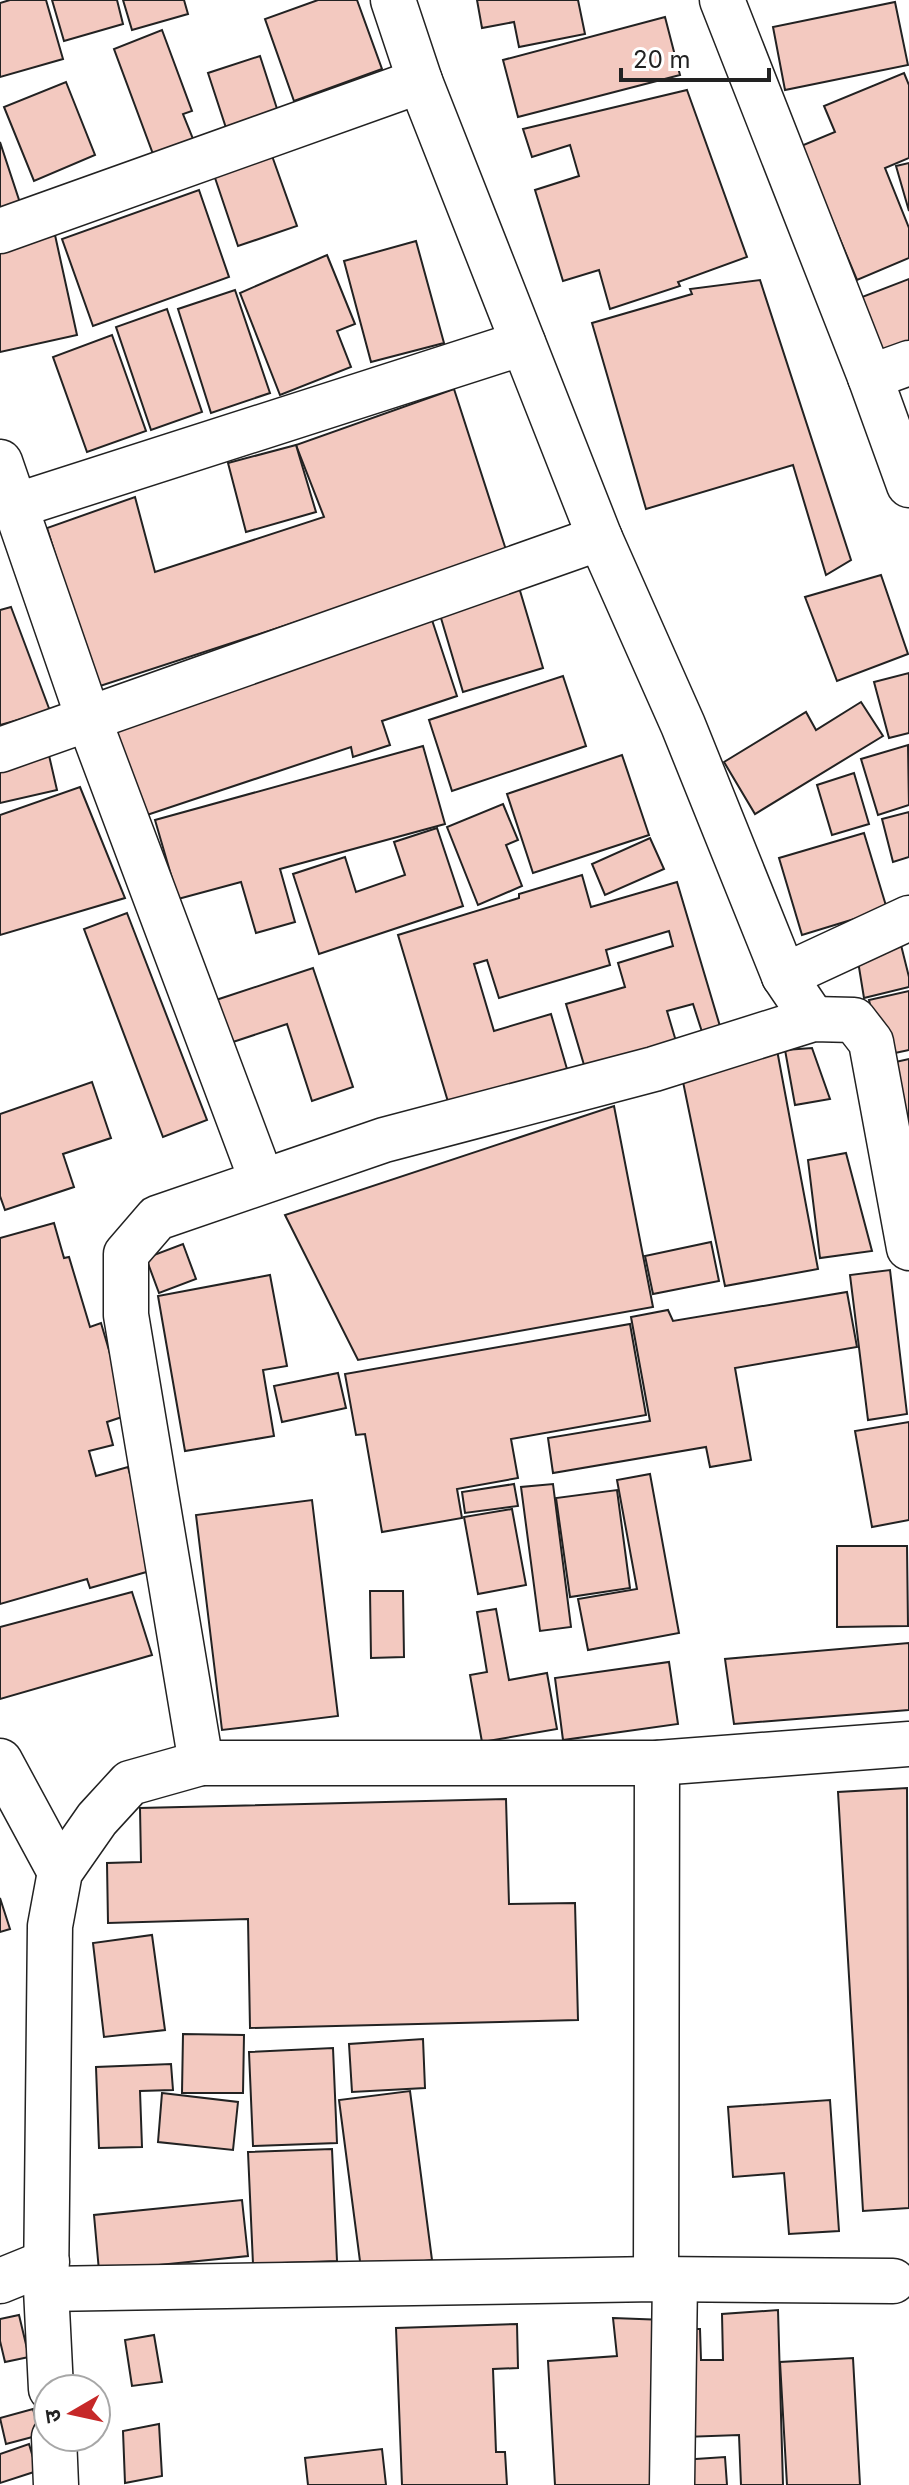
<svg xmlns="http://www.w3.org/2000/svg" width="909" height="2485" font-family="Inter,'Noto Sans Devanagari',sans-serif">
	<rect width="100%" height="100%" fill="#fff"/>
	<g fill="#f3c9c0" stroke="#222" stroke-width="2">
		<path d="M10 0H46L63 59 0 77V3Z"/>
		<path d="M52 0H117L123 24 64 41Z"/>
		<path d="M123 0H184L188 14 132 30Z"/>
		<path d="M318 0H357L382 69 294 101 265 19Z"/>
		<path d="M477 0H578L585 34 519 47 514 22 482 28Z"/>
		<path d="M895 2 908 65 785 90 773 27Z"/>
		<path d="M665 17 680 75 518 117 503 60Z"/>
		<path d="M162 30 192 111 183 114 193 139 153 154 114 49Z"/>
		<path d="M260 56 280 118 228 134 208 73Z"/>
		<path d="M904 73 909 85V158L885 168 909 228V258L857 280 801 146 835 132 824 106Z"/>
		<path d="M66 82 95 155 34 181 4 107Z"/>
		<path d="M687 90 747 257 678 282 680 286 610 309 599 270 563 281 535 190 579 176 570 145 532 157 523 129Z"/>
		<path d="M0 142 23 212 0 220Z"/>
		<path d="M271 153 297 226 238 246 213 172Z"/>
		<path d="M909 163V211L896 166Z"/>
		<path d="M199 190 229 277 93 326 62 239Z"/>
		<path d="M55 235 77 335 0 352V247Z"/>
		<path d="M416 241 444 343 371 362 344 261Z"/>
		<path d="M327 255 355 324 337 331 351 367 280 395 240 293Z"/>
		<path d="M909 279V341L882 351 862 297Z"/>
		<path d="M760 280 851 560 826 575 793 465 646 509 592 323 692 294 690 289Z"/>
		<path d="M235 290 270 393 211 413 178 309Z"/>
		<path d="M167 309 202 412 151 430 116 327Z"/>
		<path d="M112 335 146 431 87 452 53 357Z"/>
		<path d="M454 389 507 553 97 687 47 528 135 497 155 572 324 517 296 445Z"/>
		<path d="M296 445 316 512 246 532 228 463Z"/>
		<path d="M881 575 908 654 837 681 805 597Z"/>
		<path d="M518 584 543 668 463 692 438 608Z"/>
		<path d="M11 607 50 711 0 725V610Z"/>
		<path d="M432 620 457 696 382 721 390 745 353 757 351 747 138 818 109 727Z"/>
		<path d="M909 673V733L889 738 874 682Z"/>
		<path d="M563 676 586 746 452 791 429 720Z"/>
		<path d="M861 702 883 736 755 814 724 762 806 712 816 730Z"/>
		<path d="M908 745 909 805 878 815 861 759Z"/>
		<path d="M423 746 445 824 280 869 295 922 256 933 241 882 178 899 155 820Z"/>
		<path d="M48 751 57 790 0 803V762Z"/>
		<path d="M622 755 649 835 533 873 507 794Z"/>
		<path d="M854 773 869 824 832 835 817 785Z"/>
		<path d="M80 787 125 898 0 935V815Z"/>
		<path d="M503 804 518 840 506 845 522 886 478 905 447 827Z"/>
		<path d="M909 812V857L893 862 882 819Z"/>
		<path d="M437 828 463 906 319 954 293 874 345 857 356 892 405 875 394 842Z"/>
		<path d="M864 833 887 909 802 935 779 858Z"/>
		<path d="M650 838 664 869 605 895 592 864Z"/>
		<path d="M582 875 591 907 677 882 722 1033 704 1038 693 1004 667 1011 678 1048 587 1075 566 1004 625 987 618 963 673 946 669 931 606 950 610 965 499 998 487 960 474 964 494 1031 551 1014 567 1069 449 1105 398 935 519 898V894Z"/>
		<path d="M127 913 207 1120 163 1137 84 929Z"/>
		<path d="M899 937 909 977V987L864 998 857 955Z"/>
		<path d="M313 968 353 1087 312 1101 287 1024 230 1043 216 1000Z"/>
		<path d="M909 991V1050L881 1056 869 1000Z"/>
		<path d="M812 1048 830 1099 795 1105 785 1050Z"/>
		<path d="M777 1050 818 1269 725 1286 682 1077Z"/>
		<path d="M909 1059V1139L891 1063Z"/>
		<path d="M92 1082 111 1138 63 1154 74 1187 5 1210 0 1196V1114Z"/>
		<path d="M614 1106 653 1307 358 1360 285 1215Z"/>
		<path d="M846 1153 872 1251 820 1258 808 1160Z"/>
		<path d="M54 1223 64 1258 69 1257 90 1327 101 1323 128 1415 107 1422 113 1445 89 1451 96 1476 128 1467 157 1569 90 1588 87 1579 0 1604V1238Z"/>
		<path d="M711 1242 719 1281 653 1294 645 1256Z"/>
		<path d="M183 1244 196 1279 159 1293 146 1258Z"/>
		<path d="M890 1270 907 1414 868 1420 850 1275Z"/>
		<path d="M270 1275 287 1366 263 1370 274 1436 185 1451 158 1296Z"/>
		<path d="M847 1292 857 1347 735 1368 751 1460 710 1467 706 1447 553 1473 548 1438 650 1421 631 1317 668 1310 673 1321Z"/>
		<path d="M630 1324 646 1415 511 1439 518 1478 457 1489 462 1518 382 1532 365 1434 356 1435 345 1374Z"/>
		<path d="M338 1373 346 1408 282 1422 274 1386Z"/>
		<path d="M909 1422V1520L872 1527 855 1431Z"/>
		<path d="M650 1474 679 1633 588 1650 578 1599 637 1589 617 1480Z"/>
		<path d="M514 1484 518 1506 465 1513 462 1492Z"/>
		<path d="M553 1484 571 1627 540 1631 521 1487Z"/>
		<path d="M617 1490 630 1588 570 1597 556 1498Z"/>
		<path d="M312 1500 338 1716 222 1730 196 1515Z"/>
		<path d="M512 1509 526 1585 478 1594 464 1517Z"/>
		<path d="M837 1546H907L908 1626 837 1627Z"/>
		<path d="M370 1591H403L404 1657 371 1658Z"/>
		<path d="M132 1592 152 1655 0 1699V1627Z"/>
		<path d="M496 1609 509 1680 547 1673 557 1729 482 1742 470 1675 487 1672 477 1612Z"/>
		<path d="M909 1643V1710L734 1724 725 1659Z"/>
		<path d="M669 1662 678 1724 563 1740 555 1678Z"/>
		<path d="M907 1788 909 2208 863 2211 838 1792Z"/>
		<path d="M506 1799 509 1904 575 1903 578 2020 250 2028 248 1919 108 1923 107 1863 141 1862 140 1808Z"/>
		<path d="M0 1898 10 1929 0 1932Z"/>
		<path d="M152 1935 165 2030 104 2037 93 1943Z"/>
		<path d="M183 2034 244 2035 243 2093H182Z"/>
		<path d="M423 2039 425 2088 352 2092 349 2044Z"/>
		<path d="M333 2048 337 2143 253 2146 249 2052Z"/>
		<path d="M171 2064 173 2090 140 2091 142 2147 99 2148 96 2067Z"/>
		<path d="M410 2091 432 2260 361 2269 339 2100Z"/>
		<path d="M162 2093 238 2102 233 2150 158 2142Z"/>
		<path d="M830 2100 839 2231 789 2234 784 2173 733 2177 728 2107Z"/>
		<path d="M332 2149 337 2261 253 2264 248 2152Z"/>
		<path d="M242 2200 248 2256 99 2271 94 2215Z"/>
		<path d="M778 2310 783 2485H741L739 2435 684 2437 686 2329H700L701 2360H723L722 2314Z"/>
		<path d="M19 2315 29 2357 5 2362 0 2341V2319Z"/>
		<path d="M613 2318 665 2320 669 2485H555L548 2361 617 2356Z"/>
		<path d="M517 2324 518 2368 493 2369 496 2452H505L507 2485H402L396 2328Z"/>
		<path d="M154 2335 162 2382 132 2386 125 2340Z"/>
		<path d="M853 2358 860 2485H787L780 2362Z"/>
		<path d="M33 2409 40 2435 6 2444 0 2418Z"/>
		<path d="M159 2424 162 2476 125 2483 123 2431Z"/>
		<path d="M29 2444 37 2471 0 2483V2454Z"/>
		<path d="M382 2449 386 2485H308L305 2458Z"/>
		<path d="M725 2457 727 2485H683L681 2460Z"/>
	</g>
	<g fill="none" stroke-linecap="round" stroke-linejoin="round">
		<g stroke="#222" stroke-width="47">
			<g id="street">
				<path d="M393 0 420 81 600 538 683 725 784 976 813 1019"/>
				<path d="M722 0 870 377 909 485"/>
				<path d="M0 231 420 81"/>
				<path d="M870 377 909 363"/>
				<path d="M0 462 89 720 262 1181"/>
				<path d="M15 506 523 343"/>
				<path d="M0 750 600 538"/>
				<path d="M784 976 909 918"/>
				<path d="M0 1761 60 1872"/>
				<path d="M201 1763 126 1315V1254L157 1218 384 1140 654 1069 813 1019 854 1020 871 1042 909 1248"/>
				<path d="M656 2279 657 1763"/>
				<path d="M0 2281 47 2262"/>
				<path d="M46 2289 656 2279 893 2281"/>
				<path d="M51 2389 46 2289 50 1926 60 1872 97 1819 130 1783 201 1763H657L909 1744"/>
				<path d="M54 2437 56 2485"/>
				<path d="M672 2485 675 2280"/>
			</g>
		</g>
		<use href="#street" stroke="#fff" stroke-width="44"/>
	</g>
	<g transform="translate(72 2413) rotate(261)"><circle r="38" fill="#ffffff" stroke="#a7a7a7" stroke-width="2"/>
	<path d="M0-6L14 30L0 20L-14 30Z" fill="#c62828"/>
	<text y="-12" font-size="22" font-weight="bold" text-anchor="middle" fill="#222222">उ</text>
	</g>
	<path d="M621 68v12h148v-12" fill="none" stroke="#222222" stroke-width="4"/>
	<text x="633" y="68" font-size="24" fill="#222222" stroke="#ffffff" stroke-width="6" paint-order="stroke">20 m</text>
</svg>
